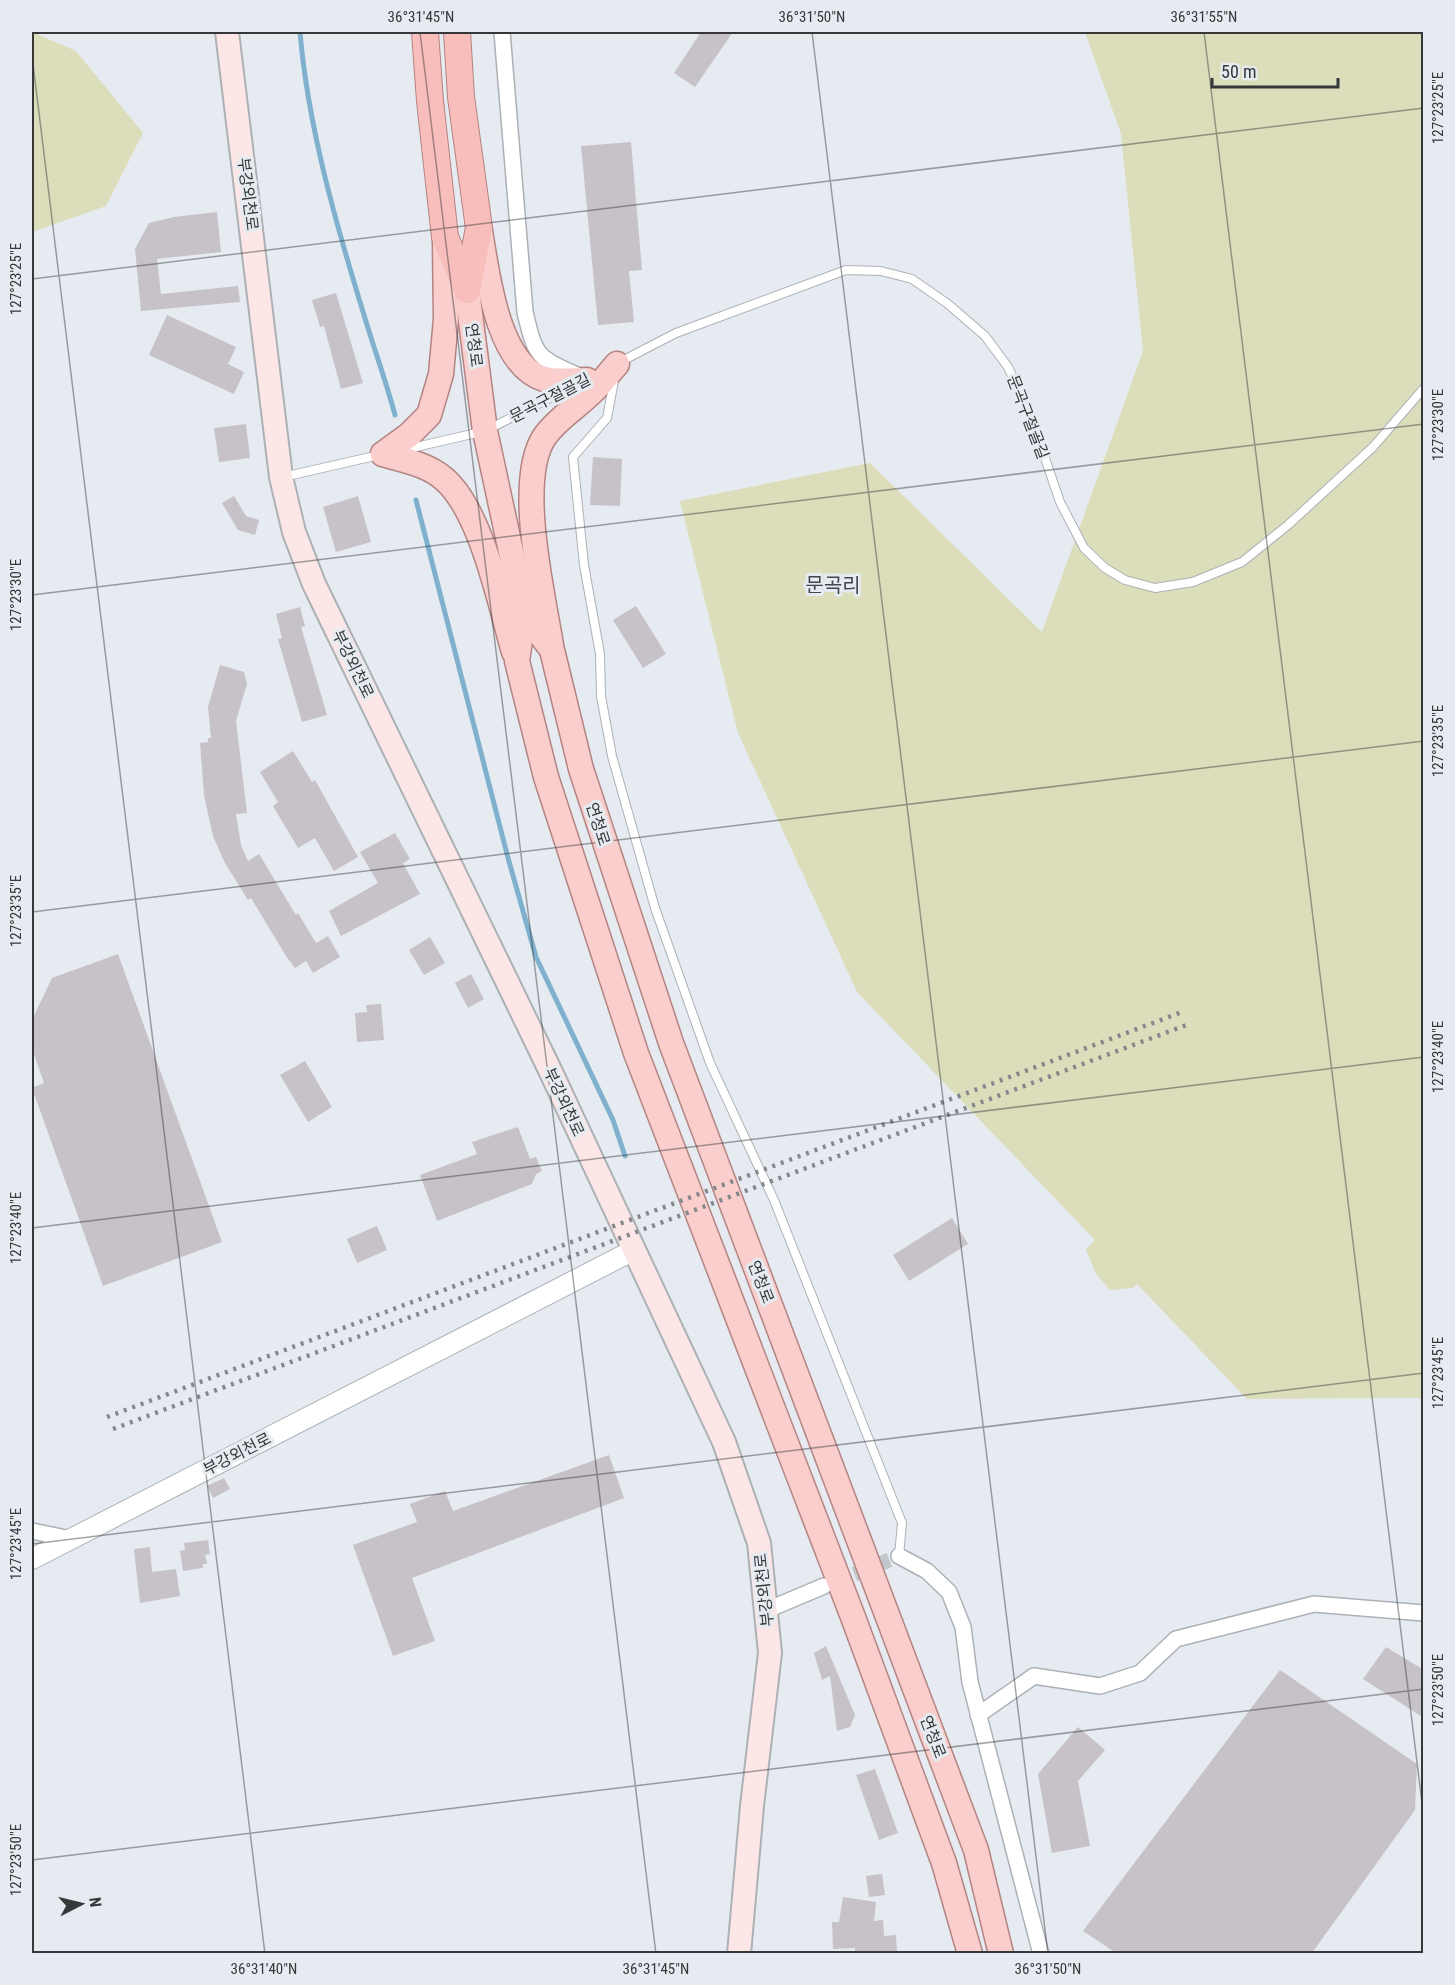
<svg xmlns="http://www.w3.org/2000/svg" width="1455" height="1985" font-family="'Roboto Condensed','Noto Sans KR',sans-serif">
	<rect width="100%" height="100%" fill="#e6ebf1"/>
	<g fill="#dcdebb">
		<path d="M32 32 76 51 143 133 106 206 32 232Z"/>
		<path d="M1085 32H1423V1398L1247 1399 1137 1284 1133 1288 1110 1290 1096 1274 1086 1250 1095 1240 857 992 738 733 680 501 870 463 1042 632 1143 351 1121 134Z"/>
	</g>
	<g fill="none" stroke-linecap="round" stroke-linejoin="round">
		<g stroke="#7fb1ce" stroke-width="5">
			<path d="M300 32C308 127 336 224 364 315 374 349 386 381 395 415"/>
			<path d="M416 500 508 858 536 957 613 1120 625 1156"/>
		</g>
	</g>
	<g fill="#c7c2c7">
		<path d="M701 32H733L695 87 674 73Z"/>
		<path d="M631 142 642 270 629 271 634 322 598 325 581 146Z"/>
		<path d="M217 212 221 252 157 259 161 294 238 286 240 302 141 311 135 249 149 223 174 217Z"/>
		<path d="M336 293 363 383 341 389 324 326 320 327 312 300Z"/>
		<path d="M167 315 236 347 228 364 244 372 234 394 149 355Z"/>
		<path d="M246 424 250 458 219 462 214 428Z"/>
		<path d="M593 457 622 459 620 506 590 505Z"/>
		<path d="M234 496 246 516 259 520 255 535 238 530 222 503Z"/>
		<path d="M358 496 371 542 336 552 323 507Z"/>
		<path d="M636 606 666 654 643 668 613 620Z"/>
		<path d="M300 607 305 626 301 627 327 715 302 722 278 639 282 638 276 614Z"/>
		<path d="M220 665 244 672 247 684 236 721 247 813 236 814 241 845 248 861 259 854 296 915 298 913 316 943 328 936 340 957 313 973 306 961 295 968 286 956 251 898 248 900 225 863 213 836 204 795 200 743 208 742V738H211L208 707Z"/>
		<path d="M293 751 312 782 315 780 358 857 334 871 315 838 298 848 273 806 278 802 260 772Z"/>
		<path d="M395 833 410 859 403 863 420 894 341 936 329 911 378 883 360 852Z"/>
		<path d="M430 937 445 963 424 975 409 950Z"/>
		<path d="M118 954 222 1242 103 1286 32 1088 44 1083 32 1048V1020L52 978Z"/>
		<path d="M471 974 484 999 468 1008 455 983Z"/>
		<path d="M381 1004 384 1040 357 1042 355 1013 367 1012 366 1005Z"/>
		<path d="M305 1061 332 1107 308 1122 280 1075Z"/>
		<path d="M518 1127 530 1159 536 1157 542 1171 536 1174 532 1184 437 1221 420 1175 477 1154 472 1142Z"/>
		<path d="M952 1218 968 1244 909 1281 893 1255Z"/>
		<path d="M377 1226 387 1250 357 1263 347 1239Z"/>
		<path d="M609 1455 624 1498 412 1578 435 1641 393 1656 353 1545 417 1522 410 1504 445 1491 453 1511Z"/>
		<path d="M224 1478 230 1489 213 1498 207 1486Z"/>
		<path d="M208 1540 210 1554 205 1555 207 1564H203V1568L183 1571 180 1551 185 1550 184 1543Z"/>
		<path d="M150 1547 152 1572 176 1569 180 1596 140 1603 134 1549Z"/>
		<path d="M826 1646 855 1715 850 1727 837 1731 830 1676 822 1680 814 1653Z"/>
		<path d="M1386 1647 1424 1670V1718L1363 1679Z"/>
		<path d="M1280 1670 1417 1764 1415 1810 1312 1953H1116L1083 1931Z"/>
		<path d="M1078 1727 1105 1750 1078 1781 1090 1846 1052 1853 1038 1774Z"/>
		<path d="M875 1769 898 1833 879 1840 856 1775Z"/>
		<path d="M882 1874 885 1895 869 1897 866 1876Z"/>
		<path d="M843 1897 876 1902 874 1921 883 1920 884 1936 896 1935 897 1953H855V1948L833 1949 832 1922H839Z"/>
	</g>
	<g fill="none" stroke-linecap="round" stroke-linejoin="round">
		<path stroke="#c3c7cc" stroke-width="15" stroke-dasharray="15 8" stroke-linecap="butt" d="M833 1583 899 1556"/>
		<g stroke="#acb1b6" stroke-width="10">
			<g id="service">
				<path d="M618 363 676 333 846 270 881 271 912 279 948 304 985 336 1008 367 1030 414 1060 502 1084 548 1105 568 1125 580 1155 588 1193 582 1242 562 1288 525 1373 447 1424 388"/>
				<path d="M614 381 607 418 573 457 584 565 600 654 601 696 612 756 655 908 710 1063 774 1200 902 1523 899 1556"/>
				<path d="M403 450 485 431 570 388"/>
				<path d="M283 477 379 455"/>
			</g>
		</g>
		<g stroke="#acb1b6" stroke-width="18">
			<g id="minor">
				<path d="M502 32 525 312C536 360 538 357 581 377"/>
				<path d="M32 1531 71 1539"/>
				<path d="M899 1556 927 1571 949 1592 963 1627 970 1682 1041 1954"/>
				<path d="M767 1610 824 1586"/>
				<path d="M978 1715 1034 1676 1100 1686 1140 1673 1176 1639 1314 1604 1424 1613"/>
			</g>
		</g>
		<g stroke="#acb1b6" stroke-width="22">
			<path id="tertiary" d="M32 1559 634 1250"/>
		</g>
		<g stroke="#acb1b6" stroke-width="26">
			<path id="secondary" d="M227 32 281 477 294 532 314 584 549 1068 724 1442 759 1543 770 1653 752 1806 739 1954"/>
		</g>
		<g stroke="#b38482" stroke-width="27">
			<g id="primary">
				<path d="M480 231C487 272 497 365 544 379 556 382 574 380 587 380"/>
				<path d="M467 290 485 431 524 612 517 661 546 777 636 1053 853 1617 944 1863 970 1954"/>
				<path d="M383 454C403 460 426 464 443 478 481 509 500 604 514 652"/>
				<path d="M383 454 409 435 429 415 441 374 446 319 445 240"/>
				<path d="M524 612 552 650 581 769 671 1043 976 1850 1001 1954"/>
				<path d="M551 645C543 594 515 479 545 436 558 418 577 407 592 392 601 384 609 373 617 364"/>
			</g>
		</g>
		<g stroke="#b38482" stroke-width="28">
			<g id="trunk">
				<path d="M425 32 430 101 445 237 467 290"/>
				<path d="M457 32 461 97 479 228 467 290"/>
			</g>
		</g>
		<use href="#service" stroke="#fff" stroke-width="8"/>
		<use href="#minor" stroke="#fff" stroke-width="15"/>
		<use href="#tertiary" stroke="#fff" stroke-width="20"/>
		<use href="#secondary" stroke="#fde7e6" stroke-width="22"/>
		<use href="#primary" stroke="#facecc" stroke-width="24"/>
		<use href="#trunk" stroke="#f8bebb" stroke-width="26"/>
		<g stroke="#84878b" stroke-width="4.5" stroke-dasharray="3 6" stroke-linecap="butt">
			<path d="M107 1417 1182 1012"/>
			<path d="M113 1429 1189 1024"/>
		</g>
	</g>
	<path fill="none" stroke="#353739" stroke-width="1.5" stroke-opacity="0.45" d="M420 32 656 1954M812 32 1048 1954M1204 32 1424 1819M32 56 265 1954M32 279 1424 108M32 595 1424 424M32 912 1424 741M32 1228 1424 1057M32 1544 1424 1373M32 1860 1424 1689"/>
	<g text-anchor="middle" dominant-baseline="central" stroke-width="6" stroke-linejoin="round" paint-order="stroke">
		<g font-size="16" fill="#353739" stroke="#e6ebf1">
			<text transform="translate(248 194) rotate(83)">부강외천로</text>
			<text transform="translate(474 345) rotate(83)">연청로</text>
			<text transform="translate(550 398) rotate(-27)">문곡구절골길</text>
			<text transform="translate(1028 417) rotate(69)">문곡구절골길</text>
			<text transform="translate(353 664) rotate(64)">부강외천로</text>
			<text transform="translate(598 824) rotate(72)">연청로</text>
			<text transform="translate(564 1102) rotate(65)">부강외천로</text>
			<text transform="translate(761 1282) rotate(69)">연청로</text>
			<text transform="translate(237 1454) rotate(-27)">부강외천로</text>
			<text transform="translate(764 1590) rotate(-96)">부강외천로</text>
			<text transform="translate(933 1737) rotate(69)">연청로</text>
		</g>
		<g font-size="20" fill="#43474c" stroke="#e6ebf1">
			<text x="833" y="585">문곡리</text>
		</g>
	</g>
	<rect width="1455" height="1985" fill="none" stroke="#e6ebf1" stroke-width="66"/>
	<g transform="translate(81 1904) rotate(83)" stroke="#e6ebf1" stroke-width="4.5" paint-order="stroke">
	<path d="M0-4.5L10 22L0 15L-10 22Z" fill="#353739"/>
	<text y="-9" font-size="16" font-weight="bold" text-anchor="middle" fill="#353739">N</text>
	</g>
	<path d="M1212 78v9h126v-9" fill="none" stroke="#353739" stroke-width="3"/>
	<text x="1221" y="78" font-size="18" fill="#353739" stroke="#e6ebf1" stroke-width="4.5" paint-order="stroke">50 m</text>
	<rect x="33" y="33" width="1389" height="1919" fill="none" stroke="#353739" stroke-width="2"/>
	<g font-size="15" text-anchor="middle" fill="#353739">
		<text x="421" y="22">36°31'45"N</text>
		<text x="812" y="22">36°31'50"N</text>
		<text x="1204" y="22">36°31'55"N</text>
		<text transform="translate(1438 108) rotate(-90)" y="5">127°23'25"E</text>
		<text transform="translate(16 279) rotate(-90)" y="5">127°23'25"E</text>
		<text transform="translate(1438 425) rotate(-90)" y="5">127°23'30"E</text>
		<text transform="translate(16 595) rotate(-90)" y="5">127°23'30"E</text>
		<text transform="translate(1438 741) rotate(-90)" y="5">127°23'35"E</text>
		<text transform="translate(16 911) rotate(-90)" y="5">127°23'35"E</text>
		<text transform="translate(1438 1057) rotate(-90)" y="5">127°23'40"E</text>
		<text transform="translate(16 1228) rotate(-90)" y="5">127°23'40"E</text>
		<text transform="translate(1438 1373) rotate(-90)" y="5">127°23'45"E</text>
		<text transform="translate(16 1544) rotate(-90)" y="5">127°23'45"E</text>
		<text transform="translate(1438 1690) rotate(-90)" y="5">127°23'50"E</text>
		<text transform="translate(16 1860) rotate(-90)" y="5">127°23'50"E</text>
		<text x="264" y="1974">36°31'40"N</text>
		<text x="656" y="1974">36°31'45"N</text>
		<text x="1048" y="1974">36°31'50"N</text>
	</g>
</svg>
